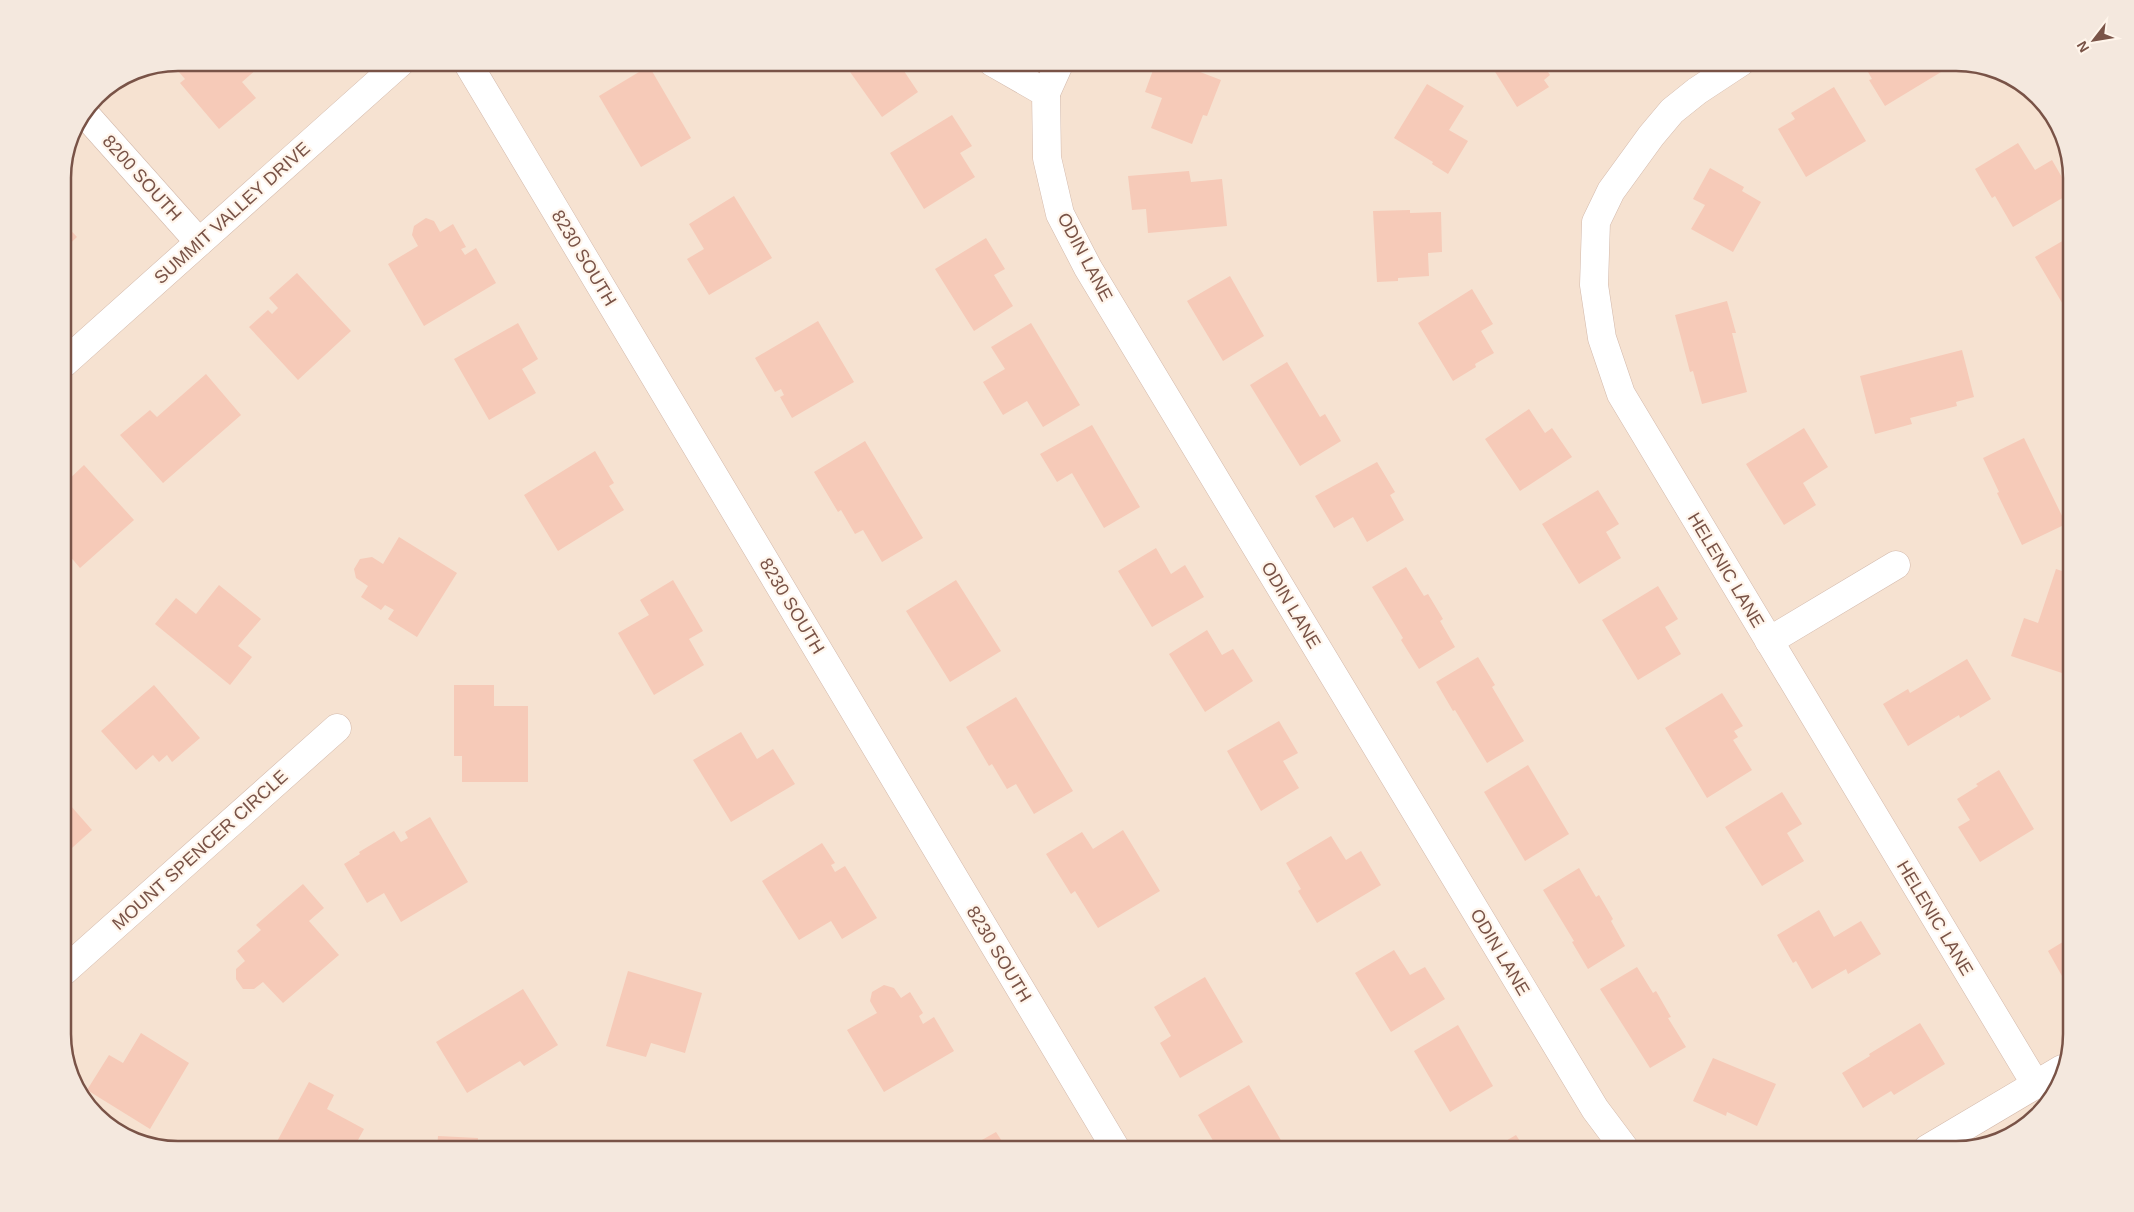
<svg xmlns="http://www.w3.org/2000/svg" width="2134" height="1212" font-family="Helvetica,sans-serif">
	<rect width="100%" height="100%" fill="#fef1e3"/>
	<path fill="#f6e2d1" d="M178 62H1956L2013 78 2056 120 2071 171V1034L2056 1091 2014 1134 1956 1149H178L121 1134 82 1098 63 1041V171L71 134 97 96 134 71Z"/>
	<g fill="#f6cab8">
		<path d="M178 62H265L242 82 256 98 219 129 180 83 185 79 172 64Z"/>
		<path d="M843 62H898L918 92 882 117Z"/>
		<path d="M1156 62H1174L1221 80 1207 116 1203 115 1192 144 1151 128 1162 98 1145 92Z"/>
		<path d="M1489 62H1564L1548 72 1550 75 1544 80 1549 87 1517 107Z"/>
		<path d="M1865 62H1949L1951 66 1885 106 1869 80 1872 79 1863 63Z"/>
		<path d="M649 66 691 138 641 167 599 96Z"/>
		<path d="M1427 84 1464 106 1449 130 1468 141 1448 174 1432 164 1433 162 1394 138Z"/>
		<path d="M1834 87 1866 141 1806 177 1778 129 1795 119 1791 113Z"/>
		<path d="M952 115 972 146 960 153 975 177 924 209 890 153Z"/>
		<path d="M2018 143 2035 170 2052 160 2071 193 2013 227 1995 196 1992 198 1975 169Z"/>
		<path d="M1710 168 1744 187 1742 191 1761 202 1733 252 1691 229 1705 205 1693 199Z"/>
		<path d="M1189 171 1191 182 1222 179 1227 226 1148 233 1146 209 1132 210 1128 176Z"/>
		<path d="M734 196 772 258 709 295 687 259 704 249 689 224Z"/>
		<path d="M1410 210V213L1441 212 1442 252 1428 253 1429 276 1398 278V281L1377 282 1373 211Z"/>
		<path d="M426 218 434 221 440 232 453 224 466 247 461 249 465 255 476 248 496 283 424 326 388 264 418 246 412 235 414 226Z"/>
		<path d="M63 222 77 237 63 250Z"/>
		<path d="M2071 236V318L2035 257Z"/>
		<path d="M986 238 1005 269 994 275 1013 306 974 331 935 269Z"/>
		<path d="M297 273 351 331 298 380 249 327 268 310 272 314 278 308 269 298Z"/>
		<path d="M1230 276 1264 336 1223 361 1187 301Z"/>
		<path d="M1472 289 1493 324 1481 331 1494 353 1475 364 1476 367 1453 381 1418 323Z"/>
		<path d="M1727 301 1736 333H1732L1747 392 1702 404 1693 371 1690 372 1675 315Z"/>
		<path d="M818 321 854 382 792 418 780 397 784 395 781 389 775 392 755 358Z"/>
		<path d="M518 323 538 359 522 369 536 393 489 420 454 359Z"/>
		<path d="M1031 323 1080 405 1043 427 1027 401 1003 415 983 382 1005 369 991 347Z"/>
		<path d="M1962 350 1974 397 1956 402 1957 406 1910 418 1912 424 1875 434 1860 376Z"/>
		<path d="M1287 362 1320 417 1325 414 1341 441 1300 466 1250 385Z"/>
		<path d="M206 374 241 415 163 483 120 435 150 410 157 417Z"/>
		<path d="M1529 409 1545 433 1552 428 1572 457 1520 491 1485 439Z"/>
		<path d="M1092 425 1140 507 1104 528 1072 473 1057 482 1040 454Z"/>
		<path d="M1804 428 1828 467 1803 483 1816 505 1784 525 1746 464Z"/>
		<path d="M2024 438 2066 524 2022 545 1997 493 1999 492 1983 458Z"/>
		<path d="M865 441 923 538 882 562 863 530 855 534 841 510 838 512 814 472Z"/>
		<path d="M595 451 614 483 609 486 624 510 558 551 524 495Z"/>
		<path d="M1377 462 1395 492 1390 495 1404 520 1367 542 1353 517 1334 528 1315 496Z"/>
		<path d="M84 465 134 520 80 568 63 548V510L64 508 63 507V485Z"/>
		<path d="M1598 490 1619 524 1606 532 1621 558 1579 584 1542 524Z"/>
		<path d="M399 537 457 573 417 637 388 619 394 610 385 605 381 610 361 597 368 586 356 578 354 569 360 559 372 557 383 564Z"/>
		<path d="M1156 548 1171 574 1185 565 1204 597 1152 627 1118 571Z"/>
		<path d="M1406 567 1424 596 1428 594 1443 619 1440 621 1455 647 1419 669 1401 640 1403 638 1372 587Z"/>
		<path d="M2056 569 2071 574V676L2011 656 2024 618 2038 623Z"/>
		<path d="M673 580 703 631 689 639 704 665 654 695 618 633 649 615 640 600Z"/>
		<path d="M956 580 1001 651 950 682 906 611Z"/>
		<path d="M219 585 261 619 238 646 252 657 230 685 155 624 176 598 196 614Z"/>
		<path d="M1658 586 1678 619 1665 627 1681 654 1638 680 1602 620Z"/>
		<path d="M1207 630 1222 655 1233 649 1253 681 1205 712 1169 654Z"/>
		<path d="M1478 657 1495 685 1492 687 1524 741 1487 763 1455 710 1453 711 1436 682Z"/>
		<path d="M1967 659 1991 699 1960 718 1959 715 1908 746 1883 704 1908 689 1910 693Z"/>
		<path d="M154 685 200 738 172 762 167 755 159 762 153 755 136 770 101 731Z"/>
		<path d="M454 685H494V706H528V782H462V756H454Z"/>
		<path d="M1722 693 1743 726 1734 731 1738 737 1733 740 1752 770 1707 798 1665 728Z"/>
		<path d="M1016 697 1073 791 1034 814 1016 784 1007 789 992 764 989 766 966 727Z"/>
		<path d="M1279 721 1298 753 1283 761 1299 788 1261 811 1227 751Z"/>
		<path d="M741 732 757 759 773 749 795 784 731 822 693 760Z"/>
		<path d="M1528 765 1569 834 1525 861 1484 792Z"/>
		<path d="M1999 770 2034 829 1980 862 1958 827 1970 820 1957 799 1978 786 1976 784Z"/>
		<path d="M1782 792 1802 824 1787 833 1804 861 1762 886 1725 827Z"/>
		<path d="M63 797 92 830 63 856Z"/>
		<path d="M430 817 468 882 401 922 384 893 367 903 344 864 360 854 359 852 394 831 401 842 408 838 405 832Z"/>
		<path d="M1123 830 1160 891 1098 928 1075 891 1071 894 1046 854 1082 832 1093 849Z"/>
		<path d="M1331 836 1346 860 1361 851 1381 885 1317 923 1298 891 1301 889 1286 863Z"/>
		<path d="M822 843 835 863 831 865 835 872 845 866 877 918 842 939 831 921 799 940 762 881Z"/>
		<path d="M1579 868 1596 897 1599 895 1613 919 1611 921 1625 946 1588 969 1572 942 1574 941 1543 890Z"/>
		<path d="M303 884 324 908 309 921 339 955 283 1003 263 982 254 989H243L236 979V969L245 961 237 951 261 930 256 925Z"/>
		<path d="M1819 910 1834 937 1861 921 1881 954 1848 974 1846 969 1812 989 1796 961 1793 963 1777 935Z"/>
		<path d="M2071 937V992L2048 951Z"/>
		<path d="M1394 950 1410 975 1425 967 1445 999 1391 1032 1355 973Z"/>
		<path d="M1637 967 1653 993 1656 991 1671 1017 1668 1018 1686 1047 1650 1068 1600 989Z"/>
		<path d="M628 971 702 993 685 1053 651 1043 646 1057 606 1046Z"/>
		<path d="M1205 977 1243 1042 1180 1078 1160 1043 1171 1036 1154 1007Z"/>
		<path d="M884 985 894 988 901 998 910 992 923 1013 919 1016 923 1024 934 1017 954 1051 884 1092 847 1030 877 1013 870 1001 872 992Z"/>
		<path d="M523 989 558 1045 524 1066 520 1061 467 1093 436 1042Z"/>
		<path d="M1920 1023 1945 1064 1894 1095 1891 1091 1863 1108 1842 1073 1870 1056 1869 1054Z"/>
		<path d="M1458 1025 1493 1086 1450 1112 1414 1051Z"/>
		<path d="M141 1033 189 1063 150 1129 87 1090 109 1055 123 1063Z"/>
		<path d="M1713 1058 1776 1084 1757 1126 1727 1112 1726 1116 1693 1101Z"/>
		<path d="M309 1082 334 1095 327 1109 364 1129 353 1149H273Z"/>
		<path d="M1249 1085 1286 1149H1218L1198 1115Z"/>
		<path d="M996 1132 1007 1149H966Z"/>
		<path d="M1516 1135 1525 1149H1492Z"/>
		<path d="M438 1136 478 1138 477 1149H437Z"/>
		<path d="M718 1143 752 1148V1149H717Z"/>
	</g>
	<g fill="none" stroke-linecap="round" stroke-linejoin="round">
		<g stroke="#d3b9ab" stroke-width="29">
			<g id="street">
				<path d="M467 62 1116 1149"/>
				<path d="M992 62 1046 93 1047 158 1060 214 1088 268 1595 1109 1625 1149"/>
				<path d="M1741 62 1697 91 1672 111 1651 136 1611 191 1596 222 1594 285 1602 338 1621 394 2036 1085"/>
				<path d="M1046 93 1060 62"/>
				<path d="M85 114 199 242"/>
				<path d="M63 364 401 62"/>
				<path d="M1769 641 1896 565"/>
				<path d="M63 972 337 728"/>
				<path d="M1927 1149 2062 1069"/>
			</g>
		</g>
		<use href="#street" stroke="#fff" stroke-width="28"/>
	</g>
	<g text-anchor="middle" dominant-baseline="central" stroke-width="4.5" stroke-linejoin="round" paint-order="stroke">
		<g font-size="18" fill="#795347" stroke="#fff5eb">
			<text transform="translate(142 178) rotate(48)">8200 SOUTH</text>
			<text transform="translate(232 213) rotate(-42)">SUMMIT VALLEY DRIVE</text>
			<text transform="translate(1085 257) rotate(62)">ODIN LANE</text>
			<text transform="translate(584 258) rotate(59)">8230 SOUTH</text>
			<text transform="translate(1726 570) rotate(59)">HELENIC LANE</text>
			<text transform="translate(1291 605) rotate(59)">ODIN LANE</text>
			<text transform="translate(792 606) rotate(59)">8230 SOUTH</text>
			<text transform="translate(200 850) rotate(-42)">MOUNT SPENCER CIRCLE</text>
			<text transform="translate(1935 918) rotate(59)">HELENIC LANE</text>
			<text transform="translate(1500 952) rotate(59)">ODIN LANE</text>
			<text transform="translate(999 954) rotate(59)">8230 SOUTH</text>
		</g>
	</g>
	<path d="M0 0H2134V1212H0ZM178 71H1956A107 107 0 0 1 2063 178V1034A107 107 0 0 1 1956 1141H178A107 107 0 0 1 71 1034V178A107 107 0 0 1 178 71Z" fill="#f4e8de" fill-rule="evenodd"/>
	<path fill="none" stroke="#795347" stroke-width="2.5" d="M178 71H1956A107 107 0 0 1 2063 178V1034A107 107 0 0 1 1956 1141H178A107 107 0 0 1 71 1034V178A107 107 0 0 1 178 71Z"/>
	<g transform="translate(2094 40) rotate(239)" stroke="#fff5eb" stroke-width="4" paint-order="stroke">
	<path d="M0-4L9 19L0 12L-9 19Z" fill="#795347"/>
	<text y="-8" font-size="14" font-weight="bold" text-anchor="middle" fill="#795347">N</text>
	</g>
</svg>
